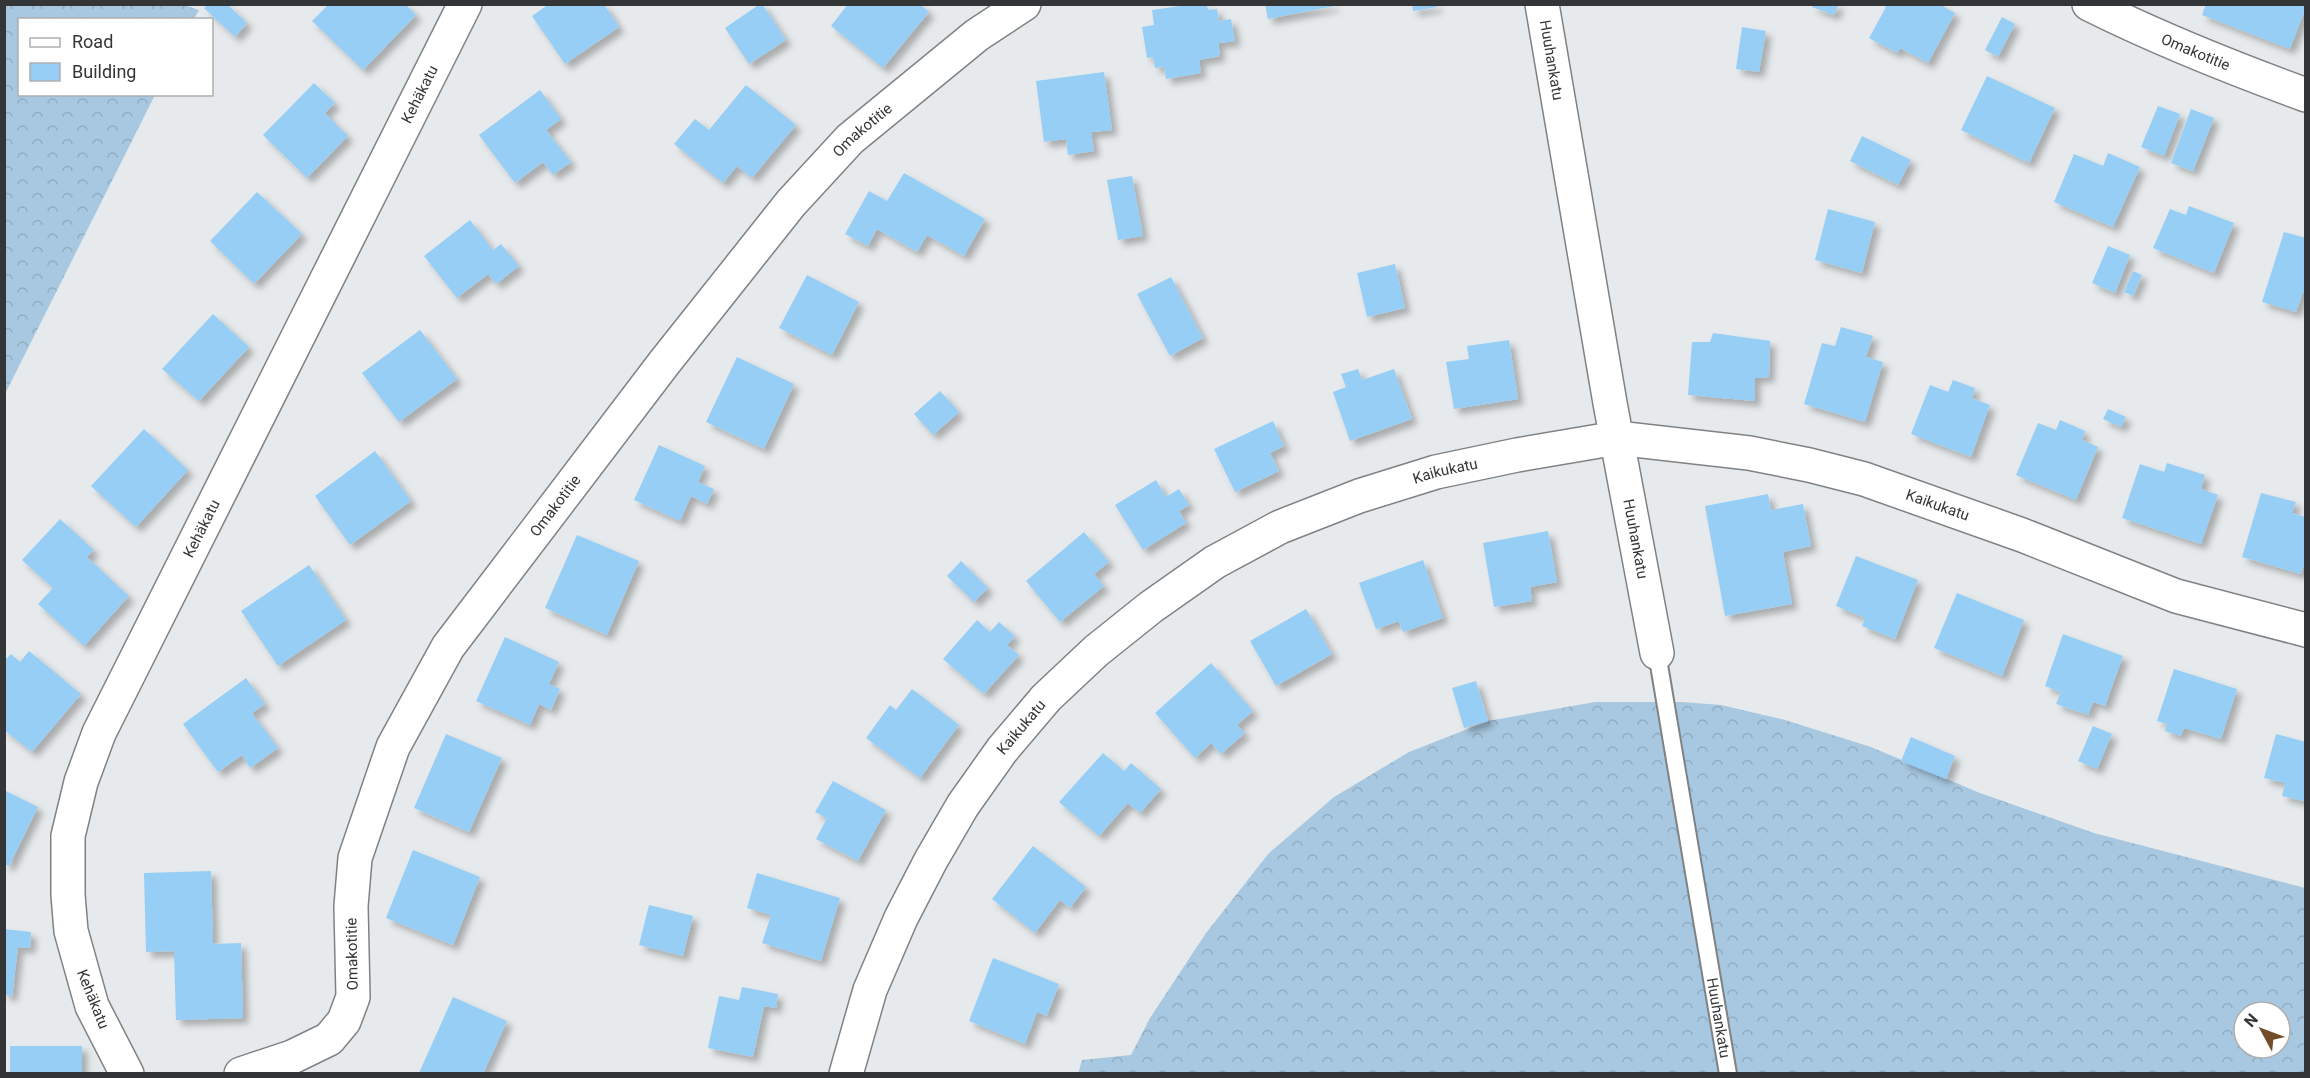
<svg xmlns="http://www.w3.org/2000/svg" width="2310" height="1078" font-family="Roboto,sans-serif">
	<defs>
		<pattern id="forest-crowns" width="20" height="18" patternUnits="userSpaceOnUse" patternTransform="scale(1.5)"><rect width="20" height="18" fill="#a7c8e0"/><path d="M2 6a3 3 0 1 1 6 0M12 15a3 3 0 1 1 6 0" fill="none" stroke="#90acc1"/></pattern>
		<filter id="shadow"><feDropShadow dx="5.5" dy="5.5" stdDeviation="3" flood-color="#0004"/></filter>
	</defs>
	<rect width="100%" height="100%" fill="#e7eaec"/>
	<g fill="url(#forest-crowns)" fill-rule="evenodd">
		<path d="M184 5 199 10 194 19 20 20V94L155 95 5 394V5Z"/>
		<path d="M1595 702H1682L1721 705 1785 720 1871 747 1980 793 2094 833 2305 888V1073L1078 1074 1082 1060 1131 1055 1150 1018 1206 933 1269 853 1334 797 1409 752 1488 721ZM2244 1012H2280V1048H2244Z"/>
	</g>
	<g fill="#96cef5" filter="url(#shadow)">
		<path d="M208 4H227L247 23 235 37 204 8Z"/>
		<path d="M329 4H405L416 15 363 70 312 21Z"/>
		<path d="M549 4H604L619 27 565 64 532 16Z"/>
		<path d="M760 4H762L786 40 749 64 725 28Z"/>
		<path d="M848 4H920L929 12 883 68 831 26Z"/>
		<path d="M1265 4H1334V6L1268 19Z"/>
		<path d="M1412 4H1437V7L1413 11Z"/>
		<path d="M1813 4H1839L1834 15 1812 7Z"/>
		<path d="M1883 4H1939L1955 13 1928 63 1900 48 1897 53 1869 38 1886 7Z"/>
		<path d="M2206 4H2306V7L2290 49 2202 15Z"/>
		<path d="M1187 5H1207L1208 10 1217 9 1219 21 1231 19 1235 41 1218 43 1220 56 1199 60 1201 73 1166 79 1164 67 1155 68 1153 57 1147 58 1142 27 1154 25 1152 10Z"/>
		<path d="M2002 17 2015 24 1998 57 1985 50Z"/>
		<path d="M1742 27 1766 31 1759 72 1736 69Z"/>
		<path d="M1104 72 1112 130 1091 132 1094 151 1068 155 1066 139 1044 142 1036 81Z"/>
		<path d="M1987 76 2055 108 2029 163 1961 130Z"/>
		<path d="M314 83 335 103 325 113 348 136 307 178 263 135Z"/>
		<path d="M746 85 796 125 752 178 737 166 723 183 674 144 695 119 709 130Z"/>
		<path d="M540 90 561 119 546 130 571 162 553 175 543 162 515 183 479 135Z"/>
		<path d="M2158 106 2180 114 2164 156 2141 147Z"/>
		<path d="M2191 109 2214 118 2193 171 2171 163Z"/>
		<path d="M1862 136 1911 160 1898 185 1850 161Z"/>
		<path d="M2108 153 2140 167 2113 227 2054 202 2074 154 2103 166Z"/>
		<path d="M904 173 985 219 964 256 927 235 917 252 877 229 868 246 845 234 869 191 887 201Z"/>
		<path d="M1132 176 1143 236 1118 240 1107 180Z"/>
		<path d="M257 192 302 234 254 284 210 241Z"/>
		<path d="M2189 206 2234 223 2214 273 2153 248 2170 209 2186 215Z"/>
		<path d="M1828 209 1875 222 1862 273 1815 260Z"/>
		<path d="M470 220 493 250 501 244 519 266 496 284 488 274 457 298 424 256Z"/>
		<path d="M2284 232 2306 238V293L2303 292 2296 312 2262 302Z"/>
		<path d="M2108 246 2130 255 2115 293 2092 283Z"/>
		<path d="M1395 264 1405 308 1367 317 1357 273Z"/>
		<path d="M2133 271 2142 275 2133 296 2124 292Z"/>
		<path d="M807 275 859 302 832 355 779 328Z"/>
		<path d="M1171 277 1203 338 1170 356 1137 294Z"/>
		<path d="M213 314 249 347 199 401 162 369Z"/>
		<path d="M1841 327 1873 336 1866 357 1883 362 1865 422 1804 404 1822 343 1835 346Z"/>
		<path d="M420 330 457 379 399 422 362 373Z"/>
		<path d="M1713 333 1770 341 1769 377 1755 378V401L1688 395 1692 342H1710Z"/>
		<path d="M1509 340 1518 399 1454 409 1446 362 1469 359 1467 346Z"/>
		<path d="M737 357 794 384 764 449 706 422Z"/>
		<path d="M1358 369 1362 380 1394 369 1412 419 1350 441 1333 392 1346 387 1341 374Z"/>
		<path d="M1953 380 1975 388 1972 398 1990 405 1971 457 1911 434 1930 385 1948 392Z"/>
		<path d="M940 391 959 412 933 435 914 414Z"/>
		<path d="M2108 409 2126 417 2121 427 2103 419Z"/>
		<path d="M2060 420 2085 431 2082 440 2098 447 2076 500 2016 475 2038 423 2056 430Z"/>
		<path d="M1273 421 1284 446 1270 453 1279 471 1235 492 1214 449Z"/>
		<path d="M144 429 188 470 136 527 91 486Z"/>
		<path d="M659 445 705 466 698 482 714 489 707 504 691 496 680 521 634 500Z"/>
		<path d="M375 451 411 501 350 545 315 496Z"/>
		<path d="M2167 463 2205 475 2201 489 2218 495 2201 544 2122 518 2140 464 2164 472Z"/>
		<path d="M1156 480 1166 497 1179 489 1189 505 1179 511 1186 523 1143 550 1115 505Z"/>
		<path d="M2261 493 2296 502 2292 513 2306 517V559L2301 574 2242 557Z"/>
		<path d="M1768 494 1771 510 1803 504 1811 546 1783 552 1792 604 1725 616 1705 506Z"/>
		<path d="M60 519 94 550 87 557 129 596 84 646 38 604 53 588 22 560Z"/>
		<path d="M1548 531 1557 582 1530 587 1532 601 1494 607 1483 543Z"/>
		<path d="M1084 532 1109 562 1094 574 1104 586 1060 622 1026 581Z"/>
		<path d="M577 535 639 561 607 635 545 608Z"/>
		<path d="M1856 556 1918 580 1895 639 1862 626 1865 618 1836 606Z"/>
		<path d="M1423 560 1443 618 1403 632 1399 621 1376 629 1359 583Z"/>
		<path d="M961 561 988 588 974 602 947 576Z"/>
		<path d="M309 565 346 620 278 666 241 611Z"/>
		<path d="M1957 593 2024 620 2002 676 1934 648Z"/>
		<path d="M1306 609 1332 654 1276 686 1250 641Z"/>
		<path d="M977 620 990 632 999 622 1015 636 1007 645 1019 655 984 694 943 659Z"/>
		<path d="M2063 634 2123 656 2105 706 2093 702 2088 715 2056 704 2061 692 2045 686Z"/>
		<path d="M505 637 559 662 549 684 560 689 551 710 539 704 530 725 476 701Z"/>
		<path d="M29 651 81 694 32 752 4 730V661L11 654 20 662Z"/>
		<path d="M1211 663 1253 711 1237 725 1245 733 1221 754 1211 743 1195 758 1155 713Z"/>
		<path d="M2174 669 2237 689 2221 739 2184 728 2181 736 2165 731 2167 724 2157 721Z"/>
		<path d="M246 678 265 704 252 713 278 748 250 768 242 755 218 772 183 724Z"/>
		<path d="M1476 681 1488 721 1464 728 1452 688Z"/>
		<path d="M912 689 959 725 920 778 866 738 890 705 896 710Z"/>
		<path d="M2093 726 2112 734 2097 769 2078 761Z"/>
		<path d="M446 734 502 758 469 832 414 808Z"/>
		<path d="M2276 734 2306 742V790L2303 801 2282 796 2285 783 2264 778Z"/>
		<path d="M1911 737 1955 756 1946 779 1901 761Z"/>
		<path d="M1103 753 1124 771 1131 763 1161 789 1140 813 1128 803 1099 836 1059 802Z"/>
		<path d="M833 781 886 810 858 861 816 839 827 818 815 812Z"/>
		<path d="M4 790 38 807 9 866 4 864Z"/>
		<path d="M1033 846 1086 887 1070 908 1060 900 1035 933 992 899Z"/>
		<path d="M413 850 480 877 453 945 386 918Z"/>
		<path d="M211 871 213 944 241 943 243 1018 176 1020 174 951 146 952 144 873Z"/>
		<path d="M757 873 840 898 821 961 762 943 771 915 747 908Z"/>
		<path d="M649 905 693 916 683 956 639 945Z"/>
		<path d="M4 929 31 932 30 948 18 947 12 996 4 995Z"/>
		<path d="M993 958 1059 984 1047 1016 1037 1012 1025 1044 969 1021Z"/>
		<path d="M742 987 778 994 776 1008 764 1006 753 1057 708 1048 719 996 739 1000Z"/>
		<path d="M453 997 507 1021 483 1074H421L419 1073Z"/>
		<rect x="10" y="1046" width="72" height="28"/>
	</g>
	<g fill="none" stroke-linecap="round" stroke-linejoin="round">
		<g stroke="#7f8284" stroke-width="20">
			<g id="service">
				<path id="s1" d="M1657 653 1728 1074"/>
			</g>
		</g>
		<g stroke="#7f8284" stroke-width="36">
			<g id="minor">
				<path id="s2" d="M2089 4C2159 39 2232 68 2306 95"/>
				<path id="s3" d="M127 1074 92 1006 71 931 68 895V836L81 782 99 733 465 4"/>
				<path id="s4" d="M241 1074 292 1057 329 1039 344 1021 353 997 351 906 355 858 393 747 448 647 664 363 791 203 850 139 977 35 1024 4"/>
				<path id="s5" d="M846 1074 870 990 901 918 931 860 963 805 1002 750 1046 698 1096 651 1151 607 1215 562 1280 527 1359 496 1436 472 1517 455 1617 438 1749 453 1809 465 1864 479 2022 535 2176 596 2306 630"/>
			</g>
		</g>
		<g stroke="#7f8284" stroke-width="36">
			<g id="tertiary">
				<path id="s6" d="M1542 4 1610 403 1657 653"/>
			</g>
		</g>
		<use href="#service" stroke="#fff" stroke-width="16"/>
		<use href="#minor" stroke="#fff" stroke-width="33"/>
		<use href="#tertiary" stroke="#fff" stroke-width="33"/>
	</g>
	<g text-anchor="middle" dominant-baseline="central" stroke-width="4.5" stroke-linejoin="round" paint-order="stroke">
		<g font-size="15" fill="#343536" stroke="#fff">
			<text stroke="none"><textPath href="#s2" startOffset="117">Omakotitie</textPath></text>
			<text stroke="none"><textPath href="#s6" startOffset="57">Huuhankatu</textPath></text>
			<text stroke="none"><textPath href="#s3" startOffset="1072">Kehäkatu</textPath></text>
			<text stroke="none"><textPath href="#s4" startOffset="1178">Omakotitie</textPath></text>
			<text stroke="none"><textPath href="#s5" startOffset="896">Kaikukatu</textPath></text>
			<text stroke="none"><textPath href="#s5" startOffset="1400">Kaikukatu</textPath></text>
			<text stroke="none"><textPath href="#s4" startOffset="692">Omakotitie</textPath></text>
			<text stroke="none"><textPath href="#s3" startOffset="586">Kehäkatu</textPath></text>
			<text stroke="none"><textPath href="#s6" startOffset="543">Huuhankatu</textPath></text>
			<text stroke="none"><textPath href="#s5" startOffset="392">Kaikukatu</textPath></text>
			<text transform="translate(352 954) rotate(-91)">Omakotitie</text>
			<text transform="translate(93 999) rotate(68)">Kehäkatu</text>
			<text stroke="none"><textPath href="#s1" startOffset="370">Huuhankatu</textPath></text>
		</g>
	</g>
	<rect width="2310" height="1078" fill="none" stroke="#343536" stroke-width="12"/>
	<rect x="18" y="18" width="195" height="78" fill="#ffffff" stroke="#aeaeaf" stroke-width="1.5"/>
	<rect x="30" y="38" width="30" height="9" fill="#ffffff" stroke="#aeaeaf" stroke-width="1.5"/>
	<text x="72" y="48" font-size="18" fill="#343536">Road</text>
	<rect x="30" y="63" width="30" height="18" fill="#96cef5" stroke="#aeaeaf" stroke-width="1.5"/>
	<text x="72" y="78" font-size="18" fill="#343536">Building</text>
	<g transform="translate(2262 1030) rotate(311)"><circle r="28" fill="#ffffff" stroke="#aeaeaf" stroke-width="1.5"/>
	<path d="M0-4.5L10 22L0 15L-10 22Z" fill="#734c2a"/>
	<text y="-9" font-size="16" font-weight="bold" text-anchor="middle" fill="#343536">N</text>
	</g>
</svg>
